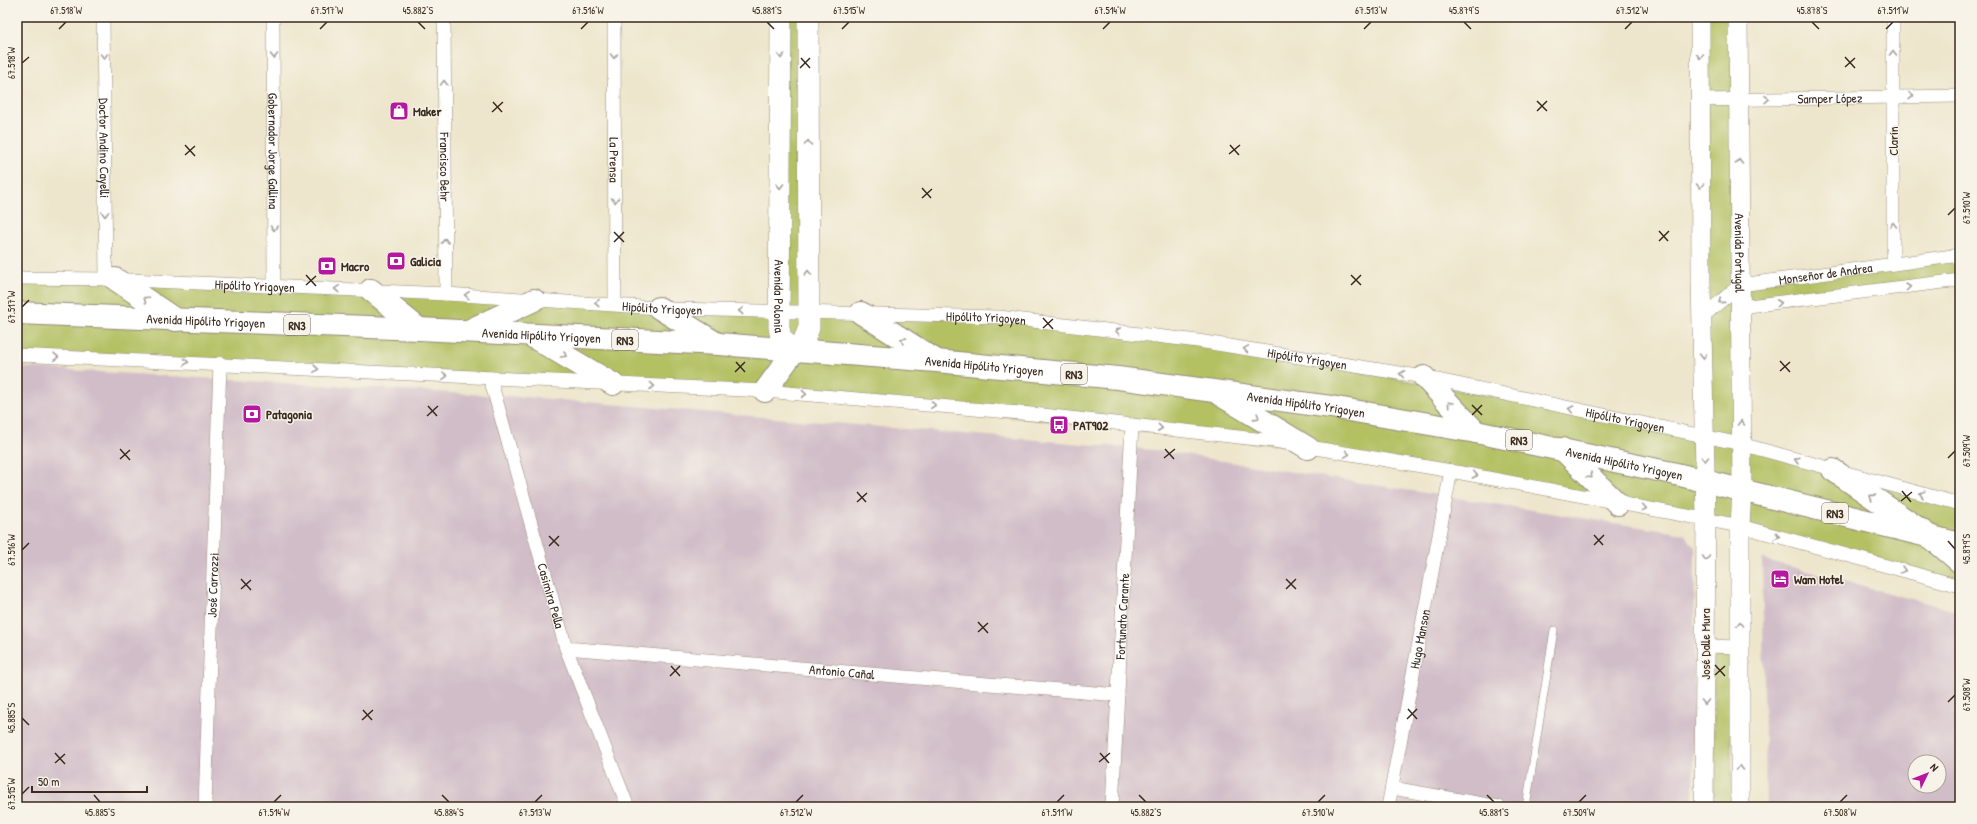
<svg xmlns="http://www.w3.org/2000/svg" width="1977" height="824" font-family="'Patrick Hand',sans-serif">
	<rect width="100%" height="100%" fill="#f7f3e8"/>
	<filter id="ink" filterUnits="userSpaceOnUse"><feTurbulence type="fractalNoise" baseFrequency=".025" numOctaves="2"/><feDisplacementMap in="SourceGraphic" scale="8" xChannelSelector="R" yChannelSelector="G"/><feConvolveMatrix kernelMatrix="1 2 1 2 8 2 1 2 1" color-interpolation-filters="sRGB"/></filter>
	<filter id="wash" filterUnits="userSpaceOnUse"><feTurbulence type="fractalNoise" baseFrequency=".012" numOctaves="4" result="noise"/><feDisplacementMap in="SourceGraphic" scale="16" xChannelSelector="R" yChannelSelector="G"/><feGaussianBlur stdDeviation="0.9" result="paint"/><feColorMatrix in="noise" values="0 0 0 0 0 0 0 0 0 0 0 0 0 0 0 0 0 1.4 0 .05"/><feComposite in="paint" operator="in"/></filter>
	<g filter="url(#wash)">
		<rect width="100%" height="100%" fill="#eee6cc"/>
		<g fill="#d1bdc8" fill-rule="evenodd">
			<path d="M17 367 538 398 1154 450 1684 534 1695 547 1693 807H17Z"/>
			<path d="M1762 559 1960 612V807H1766ZM1915 762H1939V786H1915Z"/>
		</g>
		<g fill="#b3c163" stroke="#777640">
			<path d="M781 17H808L809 312 999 317 1198 341 1704 437 1700 17H1738L1740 285 1960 255V280L1740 307 1741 444 1960 504V586L1740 526 1308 448 765 391 17 355V278L779 312Z"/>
			<path d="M1722 652 1729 657 1730 670 1732 807H1713L1714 659Z"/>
		</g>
	</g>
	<g filter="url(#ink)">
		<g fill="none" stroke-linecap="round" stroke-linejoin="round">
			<g stroke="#948875" stroke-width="8">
				<path id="lane" d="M1526 807 1554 630"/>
			</g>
			<g stroke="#948875" stroke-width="14">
				<g id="street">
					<path id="s1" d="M103 17 106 279"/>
					<path id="s2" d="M273 17 274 286"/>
					<path id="s3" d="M444 17 446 294"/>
					<path id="s4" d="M614 17 615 304"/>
					<path d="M1893 17V264"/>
					<path id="s5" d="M1700 100 1960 96"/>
					<path id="s6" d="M17 278 106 279 446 294 673 309 999 317 1198 341 1424 377 1741 444 1960 504"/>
					<path d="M1740 307 1960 280"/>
					<path id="s7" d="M1702 317 1740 285 1960 255"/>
					<path d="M17 355 765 391 1043 415 1274 441 1451 471 1740 526 1960 586"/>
					<path id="s8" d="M490 378 566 648 628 807"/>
					<path d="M1705 646 1740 647"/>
					<path id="s9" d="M566 648 1118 695"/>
					<path d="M1392 788 1499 807"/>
					<path id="s10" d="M205 807 220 363"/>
					<path id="s11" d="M1112 807 1132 425"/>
					<path id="s12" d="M1388 807 1451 471"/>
				</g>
			</g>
			<g stroke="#948875" stroke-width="20">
				<g id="secondary">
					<path d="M1700 17 1701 281 1706 519 1704 807"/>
					<path id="s13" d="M1738 17 1742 490 1740 526V807"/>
				</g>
			</g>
			<g stroke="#948875" stroke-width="22">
				<g id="primary">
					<path id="s14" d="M781 17 779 327 781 338 794 351 803 342 809 328 808 17"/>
				</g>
			</g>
			<g stroke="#948875" stroke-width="24">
				<g id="highway">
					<path d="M115 279 176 320"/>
					<path d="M371 290 419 329"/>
					<path d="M659 308 716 343"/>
					<path id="s15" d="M17 313 419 329 719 344 936 361 1118 378 1331 407 1476 432 1672 473 1960 544"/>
					<path d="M861 313 934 359"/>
					<path d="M468 331 534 300"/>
					<path d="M533 337 613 384"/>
					<path d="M1424 377 1476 432"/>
					<path d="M765 391 794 351"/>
					<path d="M1219 394 1308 448"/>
					<path d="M1562 449 1618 504"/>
					<path d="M1833 470 1928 535 1960 562"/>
				</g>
			</g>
			<use href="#lane" stroke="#fff" stroke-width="7"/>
			<use href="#street" stroke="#fff" stroke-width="13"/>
			<use href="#secondary" stroke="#fff" stroke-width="19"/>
			<use href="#primary" stroke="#fff" stroke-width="21"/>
			<use href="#highway" stroke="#fff" stroke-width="22"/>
		</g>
		<defs><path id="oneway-chevron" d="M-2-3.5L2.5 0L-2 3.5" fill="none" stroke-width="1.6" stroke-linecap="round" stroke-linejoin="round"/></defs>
		<g stroke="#a79f9a">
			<use href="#oneway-chevron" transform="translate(1893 53) rotate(-90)"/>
			<use href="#oneway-chevron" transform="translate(104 56) rotate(90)"/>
			<use href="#oneway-chevron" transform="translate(274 56) rotate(90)"/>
			<use href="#oneway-chevron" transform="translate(614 56) rotate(90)"/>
			<use href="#oneway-chevron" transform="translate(781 56) rotate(90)"/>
			<use href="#oneway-chevron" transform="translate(1700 56) rotate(90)"/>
			<use href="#oneway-chevron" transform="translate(444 83) rotate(-90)"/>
			<use href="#oneway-chevron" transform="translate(1911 96) rotate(-1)"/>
			<use href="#oneway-chevron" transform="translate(1767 99) rotate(-1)"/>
			<use href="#oneway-chevron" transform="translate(808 143) rotate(-90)"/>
			<use href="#oneway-chevron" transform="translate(1739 162) rotate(-91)"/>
			<use href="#oneway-chevron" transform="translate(780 186) rotate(90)"/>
			<use href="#oneway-chevron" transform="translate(1700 186) rotate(90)"/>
			<use href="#oneway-chevron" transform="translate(615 200) rotate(90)"/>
			<use href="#oneway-chevron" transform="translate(105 214) rotate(90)"/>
			<use href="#oneway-chevron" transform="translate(1893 225) rotate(-90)"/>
			<use href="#oneway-chevron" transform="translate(274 228) rotate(90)"/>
			<use href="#oneway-chevron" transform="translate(445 241) rotate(-90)"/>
			<use href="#oneway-chevron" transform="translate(808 273) rotate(-90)"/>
			<use href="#oneway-chevron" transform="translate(1908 287) rotate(-7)"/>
			<use href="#oneway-chevron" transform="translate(337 289) rotate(-177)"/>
			<use href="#oneway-chevron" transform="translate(467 295) rotate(-176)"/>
			<use href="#oneway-chevron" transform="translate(146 299) rotate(-145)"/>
			<use href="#oneway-chevron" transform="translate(1721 301) rotate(140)"/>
			<use href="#oneway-chevron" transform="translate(597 303) rotate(-178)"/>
			<use href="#oneway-chevron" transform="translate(1779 303) rotate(-7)"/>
			<use href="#oneway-chevron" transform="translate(741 311) rotate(-178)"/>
			<use href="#oneway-chevron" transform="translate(1118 331) rotate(-173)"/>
			<use href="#oneway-chevron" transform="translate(903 340) rotate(-148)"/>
			<use href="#oneway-chevron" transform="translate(1246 349) rotate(-171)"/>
			<use href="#oneway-chevron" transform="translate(564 355) rotate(30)"/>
			<use href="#oneway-chevron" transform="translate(1703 356) rotate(89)"/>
			<use href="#oneway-chevron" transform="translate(56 357) rotate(2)"/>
			<use href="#oneway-chevron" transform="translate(186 362) rotate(2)"/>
			<use href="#oneway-chevron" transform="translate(316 369) rotate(3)"/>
			<use href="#oneway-chevron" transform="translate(1402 374) rotate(-171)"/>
			<use href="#oneway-chevron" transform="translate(445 376) rotate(3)"/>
			<use href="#oneway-chevron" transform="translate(652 386) rotate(3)"/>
			<use href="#oneway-chevron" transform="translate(804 394) rotate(5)"/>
			<use href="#oneway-chevron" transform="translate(1450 404) rotate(-133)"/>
			<use href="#oneway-chevron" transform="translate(933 405) rotate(5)"/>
			<use href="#oneway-chevron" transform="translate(1571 409) rotate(-168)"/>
			<use href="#oneway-chevron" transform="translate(1257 417) rotate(32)"/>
			<use href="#oneway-chevron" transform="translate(1741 423) rotate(-90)"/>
			<use href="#oneway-chevron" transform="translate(1160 428) rotate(6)"/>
			<use href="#oneway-chevron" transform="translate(1347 454) rotate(9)"/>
			<use href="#oneway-chevron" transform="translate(1705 459) rotate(90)"/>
			<use href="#oneway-chevron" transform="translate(1797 460) rotate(-164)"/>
			<use href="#oneway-chevron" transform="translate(1475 475) rotate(11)"/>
			<use href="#oneway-chevron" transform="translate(1590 476) rotate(45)"/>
			<use href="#oneway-chevron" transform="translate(1922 494) rotate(-165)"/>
			<use href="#oneway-chevron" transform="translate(1872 497) rotate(-147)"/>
			<use href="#oneway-chevron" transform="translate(1644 508) rotate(10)"/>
			<use href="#oneway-chevron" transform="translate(1777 536) rotate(15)"/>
			<use href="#oneway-chevron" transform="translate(1706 558) rotate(90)"/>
			<use href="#oneway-chevron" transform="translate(1903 570) rotate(15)"/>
			<use href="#oneway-chevron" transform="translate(1740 624) rotate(-90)"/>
			<use href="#oneway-chevron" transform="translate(1705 702) rotate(90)"/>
			<use href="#oneway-chevron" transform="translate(1740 768) rotate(-90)"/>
		</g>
	</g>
	<path fill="none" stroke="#3b2a1e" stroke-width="1.5" d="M418 22 425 29M767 22 774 29M1464 22 1471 29M1812 22 1819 29M59 29 66 22M320 29 327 22M581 29 588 22M842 29 849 22M1103 29 1110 22M1364 29 1371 22M1625 29 1632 22M1886 29 1893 22M1845 57 1855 68M801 58 810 68M22 63 29 57M1845 67 1855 58M800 68 810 58M1537 101 1547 111M493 102 502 112M1537 111 1547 101M492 112 503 102M185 145 195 156M1230 145 1239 155M1229 154 1240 145M185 155 195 146M922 188 931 198M922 198 932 189M1948 215 1955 208M1659 231 1668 241M614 232 624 242M1659 241 1669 231M614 242 624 232M306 275 316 286M1351 275 1361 285M306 285 316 276M1351 285 1361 275M22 307 29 300M1043 318 1053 329M1043 328 1053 319M1780 361 1790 372M736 362 745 372M1780 371 1790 362M735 372 745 362M1472 405 1482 415M428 406 437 416M1472 415 1482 405M427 416 438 406M120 449 130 460M1165 449 1174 459M1164 458 1175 449M1948 458 1955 451M120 459 130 450M1902 491 1911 502M857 492 866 502M1901 501 1912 492M857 502 867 493M1594 535 1603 545M549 536 559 546M1948 541 1955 549M1594 545 1604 535M549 546 559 536M22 550 29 543M241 579 251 590M1286 579 1296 589M241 589 251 580M1286 589 1296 579M978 622 988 633M978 632 988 623M1715 665 1725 676M671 666 680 676M1715 675 1725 666M670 676 680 666M1948 702 1955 695M1408 709 1417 719M363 710 372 720M22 718 29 725M1407 719 1417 709M362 720 373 710M55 753 65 764M1100 753 1109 763M1099 762 1110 753M55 763 65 754M22 794 29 787M94 795 100 802M442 795 449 802M1139 795 1146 802M1487 795 1494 802M274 802 281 795M535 802 542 795M796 802 803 795M1057 802 1064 795M1318 802 1325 795M1579 802 1586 795M1840 802 1847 795"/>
	<defs>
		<g id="shop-square" transform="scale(1)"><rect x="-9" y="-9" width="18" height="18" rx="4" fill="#b5179e" stroke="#f7f3e8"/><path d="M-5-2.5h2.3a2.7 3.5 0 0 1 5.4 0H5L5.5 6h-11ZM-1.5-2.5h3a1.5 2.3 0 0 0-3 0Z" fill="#fff"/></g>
		<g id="bank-square" transform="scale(1)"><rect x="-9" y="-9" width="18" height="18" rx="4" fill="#b5179e" stroke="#f7f3e8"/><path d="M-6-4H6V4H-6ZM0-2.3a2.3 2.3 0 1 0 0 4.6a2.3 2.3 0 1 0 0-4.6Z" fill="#fff"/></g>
		<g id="bus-square" transform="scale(1)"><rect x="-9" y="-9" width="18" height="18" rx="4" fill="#b5179e" stroke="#f7f3e8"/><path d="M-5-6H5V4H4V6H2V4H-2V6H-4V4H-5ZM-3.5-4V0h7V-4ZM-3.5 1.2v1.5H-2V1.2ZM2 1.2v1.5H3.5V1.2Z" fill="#fff"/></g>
		<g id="hotel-square" transform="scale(1)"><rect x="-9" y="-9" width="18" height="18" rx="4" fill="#b5179e" stroke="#f7f3e8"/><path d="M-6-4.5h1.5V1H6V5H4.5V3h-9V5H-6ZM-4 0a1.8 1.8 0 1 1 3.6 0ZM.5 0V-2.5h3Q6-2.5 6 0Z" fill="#fff"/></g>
	</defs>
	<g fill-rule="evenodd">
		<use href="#shop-square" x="399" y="111"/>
		<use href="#bank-square" x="396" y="261"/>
		<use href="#bank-square" x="327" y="266"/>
		<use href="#bank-square" x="252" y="414"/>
		<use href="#bus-square" x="1059" y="425"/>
		<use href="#hotel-square" x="1780" y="579"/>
	</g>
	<g text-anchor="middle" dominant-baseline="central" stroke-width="3" stroke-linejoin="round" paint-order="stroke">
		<g fill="#f7f3e8" stroke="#73665b" stroke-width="1">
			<rect x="284" y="315" width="26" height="20" rx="3"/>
			<rect x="612" y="330" width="26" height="20" rx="3"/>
			<rect x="1061" y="364" width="26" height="20" rx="3"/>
			<rect x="1506" y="430" width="26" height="20" rx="3"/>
			<rect x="1822" y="503" width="26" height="20" rx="3"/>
		</g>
		<g font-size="12" font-weight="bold" fill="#3b2a1e">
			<text x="297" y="325">RN3</text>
			<text x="625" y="340">RN3</text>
			<text x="1074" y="374">RN3</text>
			<text x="1519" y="440">RN3</text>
			<text x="1835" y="513">RN3</text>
		</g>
		<g font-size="13" fill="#3b2a1e" stroke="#f7f3e8">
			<text stroke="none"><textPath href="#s5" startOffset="130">Samper López</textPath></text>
			<text transform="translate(1893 141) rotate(-90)">Clarín</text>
			<text stroke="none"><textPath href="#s1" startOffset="131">Doctor Andino Cayelli</textPath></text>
			<text stroke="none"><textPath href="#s2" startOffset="134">Gobernador Jorge Gallina</textPath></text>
			<text stroke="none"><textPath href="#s4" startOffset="143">La Prensa</textPath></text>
			<text stroke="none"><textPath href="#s3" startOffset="150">Francisco Behr</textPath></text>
			<text stroke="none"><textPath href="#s13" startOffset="236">Avenida Portugal</textPath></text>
			<text stroke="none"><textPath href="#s7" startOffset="136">Monseñor de Andrea</textPath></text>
			<text stroke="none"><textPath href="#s6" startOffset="238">Hipólito Yrigoyen</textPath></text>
			<text stroke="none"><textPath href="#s14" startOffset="279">Avenida Polonia</textPath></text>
			<text stroke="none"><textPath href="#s6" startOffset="646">Hipólito Yrigoyen</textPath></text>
			<text stroke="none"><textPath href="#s6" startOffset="970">Hipólito Yrigoyen</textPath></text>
			<text stroke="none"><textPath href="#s15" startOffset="189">Avenida Hipólito Yrigoyen</textPath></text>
			<text stroke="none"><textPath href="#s15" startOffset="525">Avenida Hipólito Yrigoyen</textPath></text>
			<text stroke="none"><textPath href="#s6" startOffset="1294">Hipólito Yrigoyen</textPath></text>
			<text stroke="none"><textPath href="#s15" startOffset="969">Avenida Hipólito Yrigoyen</textPath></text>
			<text stroke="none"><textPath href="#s15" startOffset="1293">Avenida Hipólito Yrigoyen</textPath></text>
			<text stroke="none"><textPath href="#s6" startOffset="1618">Hipólito Yrigoyen</textPath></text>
			<text stroke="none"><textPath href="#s15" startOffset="1617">Avenida Hipólito Yrigoyen</textPath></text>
			<text stroke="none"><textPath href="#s10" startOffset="222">José Carrozzi</textPath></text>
			<text stroke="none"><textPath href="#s8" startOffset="226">Casimira Pella</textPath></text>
			<text stroke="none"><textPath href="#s11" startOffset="191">Fortunato Carante</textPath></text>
			<text stroke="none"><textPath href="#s12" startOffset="171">Hugo Manson</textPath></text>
			<text transform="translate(1705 644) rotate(-90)">José Dalle Mura</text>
			<text stroke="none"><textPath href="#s9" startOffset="277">Antonio Cañal</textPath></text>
		</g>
		<g font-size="13" font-weight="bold" fill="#3b2a1e" stroke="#f7f3e8" text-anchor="start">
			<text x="413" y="111">Maker</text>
			<text x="410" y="261">Galicia</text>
			<text x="341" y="266">Macro</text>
			<text x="266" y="414">Patagonia</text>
			<text x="1073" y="425">PAT902</text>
			<text x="1794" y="579">Wam Hotel</text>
		</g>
	</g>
	<rect width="1977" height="824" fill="none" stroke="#f7f3e8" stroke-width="44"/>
	<g transform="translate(1927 774) rotate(47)"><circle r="19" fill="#f7f3e8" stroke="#aca397"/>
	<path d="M0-3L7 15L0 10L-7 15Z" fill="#b5179e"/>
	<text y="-6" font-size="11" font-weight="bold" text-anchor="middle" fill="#3b2a1e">N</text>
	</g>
	<path d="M32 786v6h115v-6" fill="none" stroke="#3b2a1e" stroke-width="2"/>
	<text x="38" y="786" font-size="12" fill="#3b2a1e" stroke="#f7f3e8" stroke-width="3" paint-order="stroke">50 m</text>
	<rect x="22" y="22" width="1933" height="780" fill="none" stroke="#3b2a1e" stroke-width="1.5"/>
	<g font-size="10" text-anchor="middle" fill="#3b2a1e">
		<text x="66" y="14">67.518°W</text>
		<text x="327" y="14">67.517°W</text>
		<text x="418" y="14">45.882°S</text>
		<text x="588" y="14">67.516°W</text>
		<text x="767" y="14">45.881°S</text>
		<text x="849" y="14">67.515°W</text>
		<text x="1110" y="14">67.514°W</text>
		<text x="1371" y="14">67.513°W</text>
		<text x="1464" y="14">45.879°S</text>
		<text x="1632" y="14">67.512°W</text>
		<text x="1812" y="14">45.878°S</text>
		<text x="1893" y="14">67.511°W</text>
		<text transform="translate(11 63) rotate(-90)" y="4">67.518°W</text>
		<text transform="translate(1966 208) rotate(-90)" y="4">67.510°W</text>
		<text transform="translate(11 307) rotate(-90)" y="4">67.517°W</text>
		<text transform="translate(1966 451) rotate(-90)" y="4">67.509°W</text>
		<text transform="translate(1966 549) rotate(-90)" y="4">45.879°S</text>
		<text transform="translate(11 550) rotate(-90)" y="4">67.516°W</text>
		<text transform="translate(1966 695) rotate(-90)" y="4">67.508°W</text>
		<text transform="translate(11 718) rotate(-90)" y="4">45.885°S</text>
		<text transform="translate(11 794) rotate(-90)" y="4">67.515°W</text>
		<text x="100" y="816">45.885°S</text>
		<text x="274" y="816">67.514°W</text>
		<text x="449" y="816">45.884°S</text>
		<text x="535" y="816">67.513°W</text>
		<text x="796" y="816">67.512°W</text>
		<text x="1057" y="816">67.511°W</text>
		<text x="1146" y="816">45.882°S</text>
		<text x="1318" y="816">67.510°W</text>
		<text x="1494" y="816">45.881°S</text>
		<text x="1579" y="816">67.509°W</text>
		<text x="1840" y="816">67.508°W</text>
	</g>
</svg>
